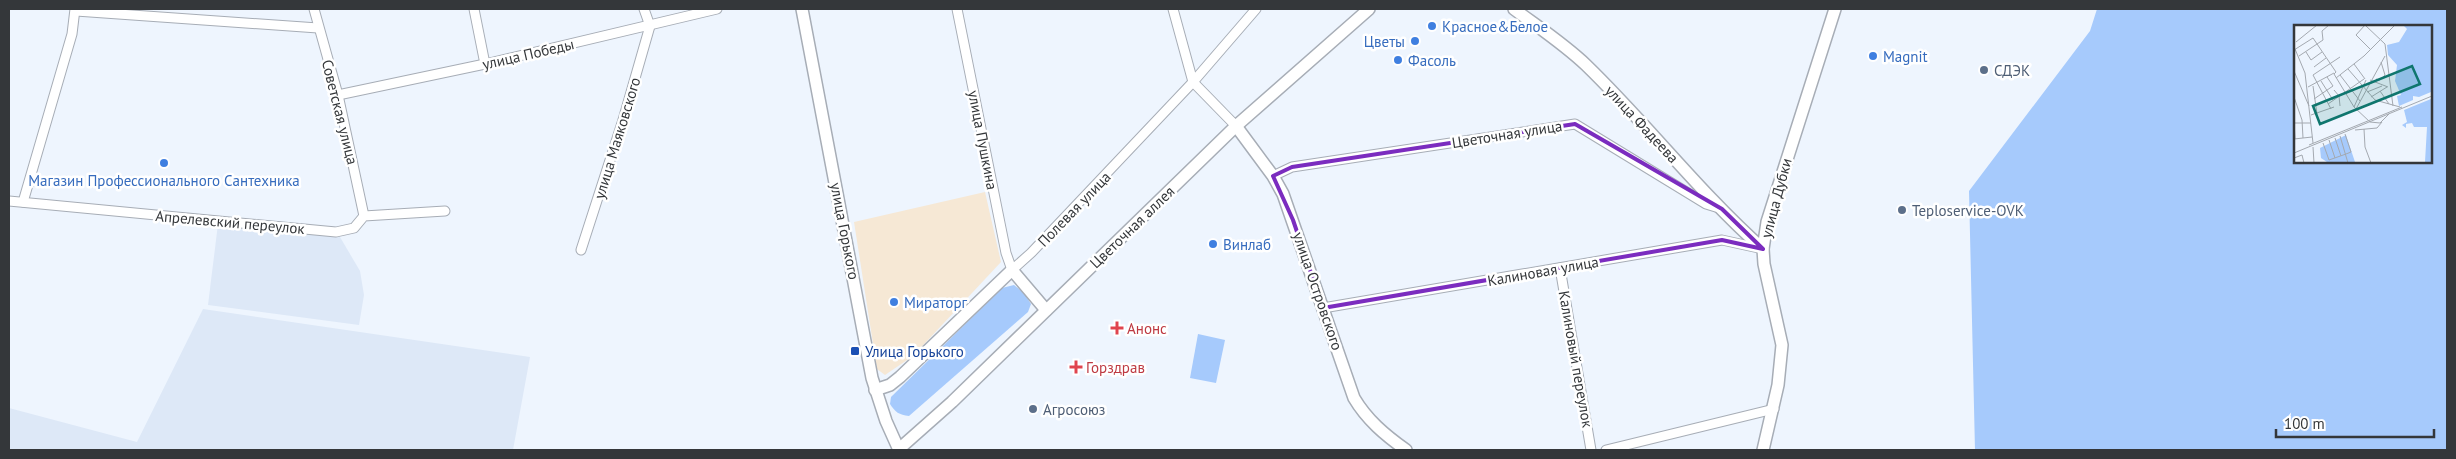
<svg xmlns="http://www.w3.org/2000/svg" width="2456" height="459" font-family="'PT Sans',sans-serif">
	<rect width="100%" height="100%" fill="#eef5fe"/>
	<path fill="#f6e8d5" d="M985 192 1001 262 913 356 885 375 877 369 854 222Z"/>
	<g fill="#dde8f7">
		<path d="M218 224 340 237 360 271 364 295 359 325 208 305Z"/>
		<path d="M203 309 530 357 513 450H9V408L137 442Z"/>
	</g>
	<g fill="#a6cafc" fill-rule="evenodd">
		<path d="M2097 9H2447V450H1975L1969 191 2090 31ZM2295 26H2430V161H2295Z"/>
		<path d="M1014 285 1024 293 1031 304 1028 312 909 416C899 415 895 412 890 404L891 397 1002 288Z"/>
		<path d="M1198 334 1225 340 1216 383 1190 378Z"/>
	</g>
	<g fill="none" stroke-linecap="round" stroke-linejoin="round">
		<g stroke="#a7adb6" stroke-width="11">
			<g id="street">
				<path d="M314 9 338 95 364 216"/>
				<path d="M474 9 485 64"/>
				<path d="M957 9 1006 253 1012 270 1031 253 1193 82 1256 9"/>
				<path d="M1173 9 1193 82 1236 126"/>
				<path d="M76 11 318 28"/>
				<path d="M338 95 485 64 717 9"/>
				<path d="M1273 176 1292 167 1575 124 1706 204 1719 208"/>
				<path d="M9 201 336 232 354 228 364 216 445 211"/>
				<path d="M23 202 72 34 75 9"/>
				<path d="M581 250 623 120 650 26 644 9"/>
				<path d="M1560 268 1591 450"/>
				<path d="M1323 308 1722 240 1763 249"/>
				<path d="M1606 450 1774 409"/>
			</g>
		</g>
		<g stroke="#a7adb6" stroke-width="14">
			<g id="secondary">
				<path d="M802 9 872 378 886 421 899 450"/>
				<path d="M1514 9C1538 27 1564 44 1586 65 1647 124 1699 192 1763 249"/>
				<path d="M1236 126 1273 176 1283 194 1354 398C1367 420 1385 435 1406 450"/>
				<path d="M875 390 890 385 900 377 1012 270 1046 310"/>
				<path d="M899 449 952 402 1236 126 1369 9"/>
				<path d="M1763 450 1778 385 1782 345 1764 264 1763 249 1767 222 1835 9"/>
			</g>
		</g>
		<use href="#street" stroke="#fff" stroke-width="9"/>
		<use href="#secondary" stroke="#fff" stroke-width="11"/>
	</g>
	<path fill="none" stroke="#7b2cbf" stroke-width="4" stroke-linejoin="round" d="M1575 124 1722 209 1763 249 1722 240 1323 308 1293 220 1273 176 1292 167Z"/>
	<g fill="#3f7fe0" stroke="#fff" stroke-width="2">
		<circle cx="1432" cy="26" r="5"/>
		<circle cx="1415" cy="41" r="5"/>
		<circle cx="1873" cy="56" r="5"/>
		<circle cx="1398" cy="60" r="5"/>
		<circle cx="164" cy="163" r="5"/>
		<circle cx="1213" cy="244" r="5"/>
		<circle cx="894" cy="302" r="5"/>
	</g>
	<g fill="#5c6f8a" stroke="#fff" stroke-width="2">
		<circle cx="1984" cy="70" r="5"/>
		<circle cx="1902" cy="210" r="5"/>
		<circle cx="1033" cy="409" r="5"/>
	</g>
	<g fill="#e0444e" stroke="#fff" stroke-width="2">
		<path d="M1114.5 320.5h5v5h5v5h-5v5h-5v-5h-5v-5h5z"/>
		<path d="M1073.5 359.5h5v5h5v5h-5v5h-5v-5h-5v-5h5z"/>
	</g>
	<rect fill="#1a4fb4" stroke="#fff" stroke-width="2" x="850" y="346" width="10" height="10" rx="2.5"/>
	<g text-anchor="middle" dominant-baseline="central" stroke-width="5" stroke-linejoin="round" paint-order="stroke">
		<g font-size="15" fill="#366cbe" stroke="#fff" text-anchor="start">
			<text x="1442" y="26">Красное&amp;Белое</text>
			<text x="1405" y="41" text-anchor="end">Цветы</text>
			<text x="1883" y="56">Magnit</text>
			<text x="1408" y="60">Фасоль</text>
			<text x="164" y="180" text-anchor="middle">Магазин Профессионального Сантехника</text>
			<text x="1223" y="244">Винлаб</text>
			<text x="904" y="302">Мираторг</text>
		</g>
		<g font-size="15" fill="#34373a" stroke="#fff">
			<text transform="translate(528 54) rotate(-13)">улица Победы</text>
			<text transform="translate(340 112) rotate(76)">Советская улица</text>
			<text transform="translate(1642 124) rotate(47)">улица Фадеева</text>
			<text transform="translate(1507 134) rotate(-9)">Цветочная улица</text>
			<text transform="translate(617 138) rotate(-73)">улица Маяковского</text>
			<text transform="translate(983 140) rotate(79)">улица Пушкина</text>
			<text transform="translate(1776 198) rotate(-75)">улица Дубки</text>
			<text transform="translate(1074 209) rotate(-46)">Полевая улица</text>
			<text transform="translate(230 222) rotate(5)">Апрелевский переулок</text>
			<text transform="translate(1132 227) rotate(-44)">Цветочная аллея</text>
			<text transform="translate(845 231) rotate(79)">улица Горького</text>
			<text transform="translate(1543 271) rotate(-10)">Калиновая улица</text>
			<text transform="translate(1318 291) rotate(71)">улица Островского</text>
			<text transform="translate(1576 359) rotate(80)">Калиновый переулок</text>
		</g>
		<g font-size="15" fill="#4e5e75" stroke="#fff" text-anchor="start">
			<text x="1994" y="70">СДЭК</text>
			<text x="1912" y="210">Teploservice-OVK</text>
			<text x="1043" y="409">Агросоюз</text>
		</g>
		<g font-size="15" fill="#be3a42" stroke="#fff" text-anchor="start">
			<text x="1127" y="328">Анонс</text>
			<text x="1086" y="367">Горздрав</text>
		</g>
		<g font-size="15" fill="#164399" stroke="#fff" text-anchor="start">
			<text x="865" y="351">Улица Горького</text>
		</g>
	</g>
	<g transform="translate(2294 25)">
		<rect width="138" height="138" fill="#eef5fe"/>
		<path d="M109 0H137V67L125 72 119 71V75L105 81 103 71 107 70 101 56 103 40 94 30 93 20 105 17 113 4ZM137 74V137H131L133 102H120L118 98 112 99V103L108 100 113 97 110 85ZM52 110 61 137H33L27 133 26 123Z" fill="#a6cafc"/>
		<path fill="none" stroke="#a4a9b0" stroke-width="1" d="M71 0 91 19 99 81M71 0 62 10 77 25M2 17 23 0M1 24 11 48 19 118M0 25 19 13 42 47M12 27 17 35 28 27M5 31 29 15 28 6 35 0M60 39 71 54M20 42 32 33M54 44 81 75 106 82M0 46 15 81M42 47 40 49 60 82 76 97 86 98 95 89M46 50 66 76M42 53 70 31 101 0M82 54 86 55 91 50 87 37M76 55 94 62M27 56 39 75M19 61 23 89M14 62 40 48M40 65 45 71 46 81M86 66 95 79M73 67 88 61M0 72 8 95 9 113M77 72 93 62M20 74 39 61 33 52M34 79 70 54M60 82 72 55M37 84 19 50 46 32M62 84 91 31M17 90 40 82M0 96 1 114M0 98H17M70 104 71 122 77 138M61 105 83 103 88 97M46 111 54 138M41 113 47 131M0 114 18 112M35 115 41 133M29 118 35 135 52 129 57 127 51 109M15 120 108 82M19 122 20 138M0 128 138 71M0 133 8 130 10 138"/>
		<path fill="#0f766e" fill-opacity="0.15" stroke="#0f766e" stroke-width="2.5" d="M118 41 126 59 26 99 19 81Z"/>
		<rect width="138" height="138" fill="none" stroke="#34373a" stroke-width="2.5"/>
	</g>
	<rect width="2456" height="459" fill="none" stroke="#34373a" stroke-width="20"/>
	<path d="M2276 429v8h158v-8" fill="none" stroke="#34373a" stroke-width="2.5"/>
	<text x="2284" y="429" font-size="15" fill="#34373a" stroke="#ffffff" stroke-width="4" paint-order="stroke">100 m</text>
</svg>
